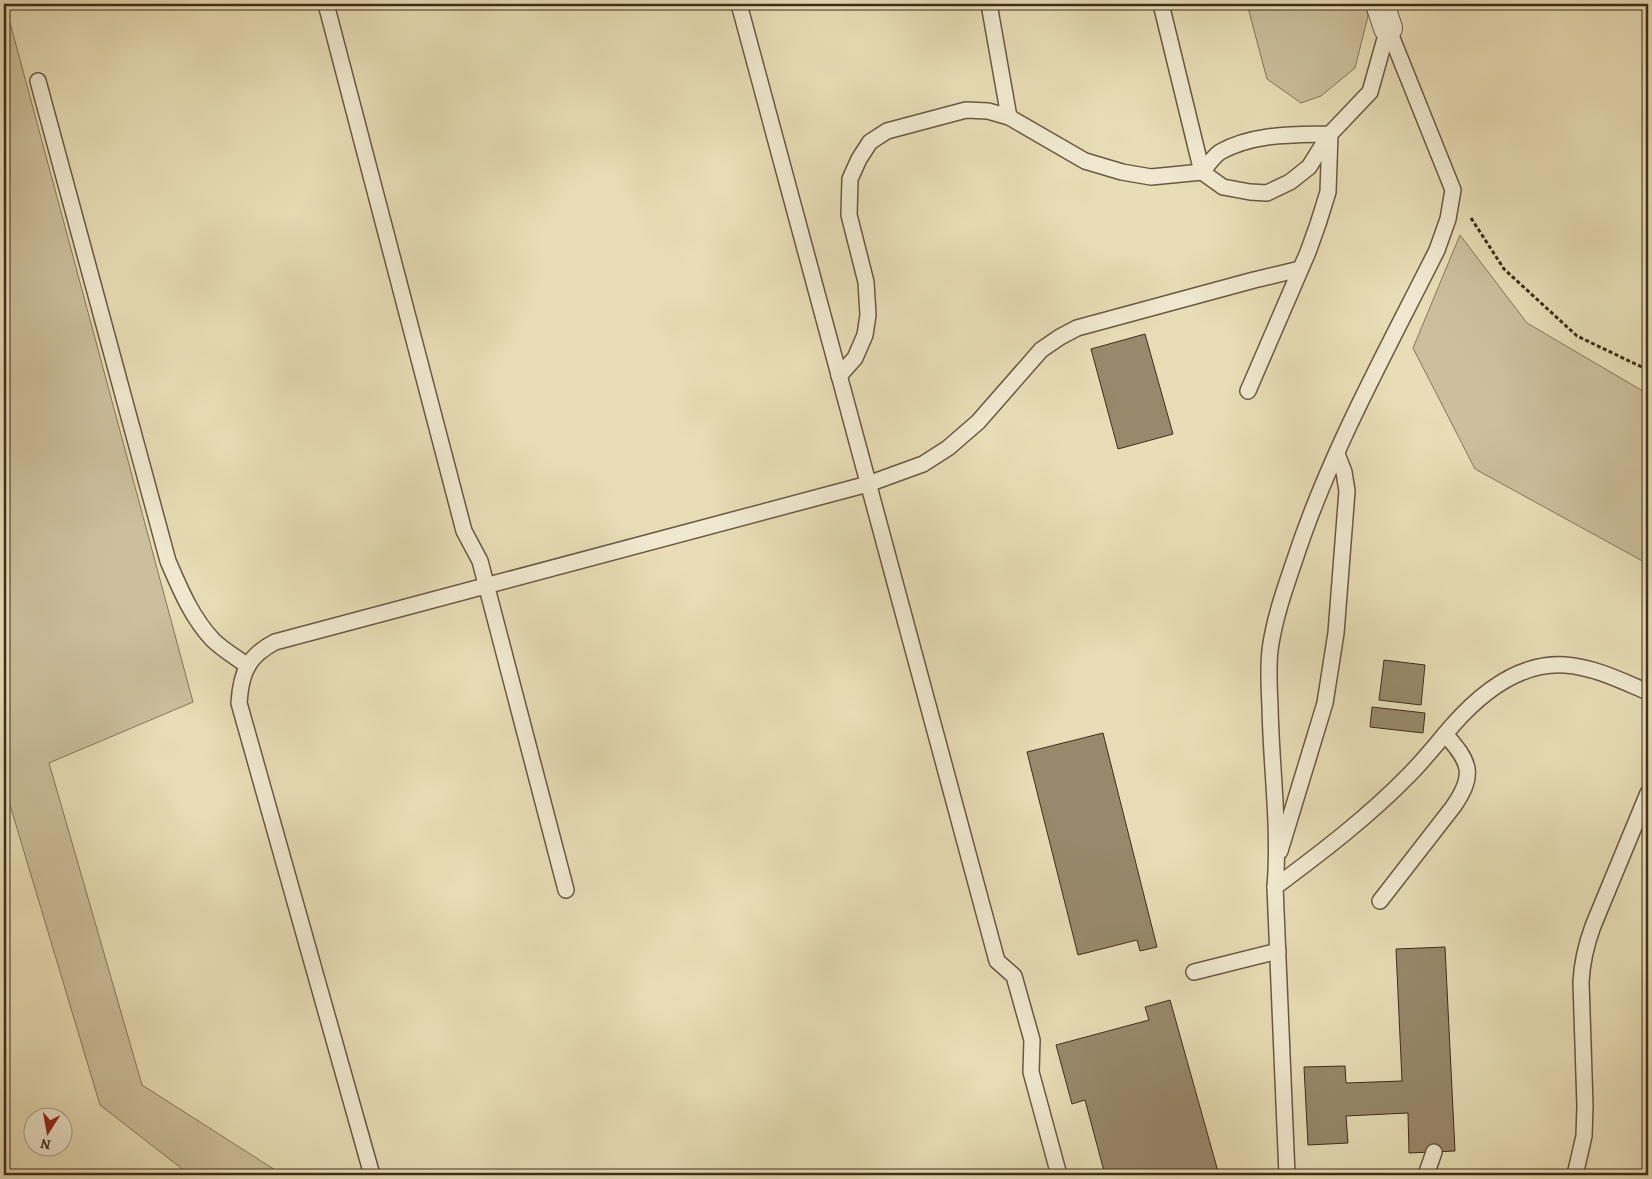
<svg xmlns="http://www.w3.org/2000/svg" width="1652" height="1179" font-family="Alegreya,serif">
	<rect width="100%" height="100%" fill="#e8ddb6"/>
	<filter id="stains"><feTurbulence type="fractalNoise" baseFrequency=".004" numOctaves="4"/><feColorMatrix values="0 0 0 0 .2 0 0 0 0 .09 0 0 0 0 .02 0 0 0 .5 -.17"/></filter>
	<radialGradient id="worn" r=".72"><stop offset=".6" stop-color="#630" stop-opacity="0"/><stop offset="1" stop-color="#630" stop-opacity=".3"/></radialGradient>
	<g fill="#ccbf9c" stroke="#86765c">
		<path d="M4 4H5L193 702 49 763 142 1085 283 1175H190L100 1105 4 785Z"/>
		<path d="M1247 4H1365L1368 16 1355 68 1321 96 1301 103 1267 79Z"/>
		<path d="M1460 235 1527 323 1648 394V564L1475 469 1413 348Z"/>
	</g>
	<g fill="#98896c" stroke="#412d1b">
		<path d="M1145 334 1173 434 1118 449 1091 349Z"/>
		<path d="M1384 660 1425 665 1421 705 1379 700Z"/>
		<path d="M1372 707 1425 713 1423 733 1370 727Z"/>
		<path d="M1103 733 1157 947 1140 951 1137 940 1078 955 1027 752Z"/>
		<path d="M1445 947 1455 1151 1409 1153 1408 1113 1346 1116 1348 1143 1308 1145 1304 1067 1345 1066 1346 1083 1402 1081 1396 949Z"/>
		<path d="M1170 1000 1219 1175H1105L1085 1100 1072 1104 1056 1045 1149 1020 1145 1007Z"/>
	</g>
	<g fill="none" stroke-linecap="round" stroke-linejoin="round">
		<g stroke="#6b5942" stroke-width="18">
			<g id="service">
				<path d="M326 4 464 531 480 561 566 890"/>
				<path d="M739 4 997 961 1014 976 1032 1040 1031 1072 1059 1175"/>
				<path d="M989 4 1009 117"/>
				<path d="M1161 4 1202 172 1223 187 1250 192 1267 193 1290 182 1309 167 1329 135"/>
				<path d="M38 81 168 561C180 589 192 618 213 640 223 650 237 658 248 666"/>
				<path d="M839 376 855 358 865 335 868 315 866 282 849 215 850 179 859 159 870 142 887 131 966 110 988 111 1009 117 1085 161 1122 172 1151 177 1202 172C1207 166 1213 157 1220 152 1254 133 1293 135 1330 134"/>
				<path d="M1248 391 1308 252 1318 224 1328 192 1330 134 1370 92 1388 28"/>
				<path d="M1280 851 1325 703 1336 633 1347 491 1344 472 1337 454"/>
				<path d="M1275 887C1322 852 1368 817 1409 775 1424 760 1438 742 1452 726 1480 694 1519 662 1565 665 1594 667 1622 681 1648 692"/>
				<path d="M1380 901 1453 807C1476 774 1470 762 1445 734"/>
				<path d="M1194 972 1278 951"/>
				<path d="M372 1175 239 703C241 672 248 656 275 642L868 484 923 464 948 448 978 422 1041 350 1060 337 1077 328 1254 280 1300 269"/>
				<path d="M1287 1175 1275 887C1280 827 1271 767 1270 706 1269 688 1268 669 1270 650 1274 620 1284 591 1294 562 1329 454 1386 352 1437 250L1448 219 1453 190 1388 28"/>
				<path d="M1426 1175 1434 1152"/>
				<path d="M1575 1175 1584 1136 1585 1106 1581 982C1582 962 1586 945 1593 926L1648 793"/>
			</g>
		</g>
		<g stroke="#6b5942" stroke-width="30">
			<path id="minor" d="M1380 4 1388 28"/>
		</g>
		<path stroke="#412d1b" stroke-width="3" stroke-dasharray="4 2.5" stroke-linecap="butt" d="M1471 218 1504 269 1577 336 1648 370"/>
		<use href="#service" stroke="#f0e9d0" stroke-width="15"/>
		<use href="#minor" stroke="#f0e9d0" stroke-width="28"/>
	</g>
	<rect width="1652" height="1179" fill="none" stroke="#e8ddb6" stroke-width="20"/>
	<rect x="5" y="5" width="1642" height="1169" fill="none" stroke="#412d1b" stroke-width="2.5"/>
	<rect x="10" y="10" width="1632" height="1159" fill="none" stroke="#412d1b"/>
	<g transform="translate(48 1132) rotate(191)"><circle r="24" fill="#f0e9d0" stroke="#aa9e88"/>
	<path d="M0-4L9 19L0 12L-9 19Z" fill="#8f2418"/>
	<text y="-8" font-size="14" font-weight="bold" text-anchor="middle" fill="#412d1b">N</text>
	</g>
	<rect width="100%" height="100%" filter="url(#stains)"/>
	<rect width="100%" height="100%" fill="url(#worn)"/>
</svg>
